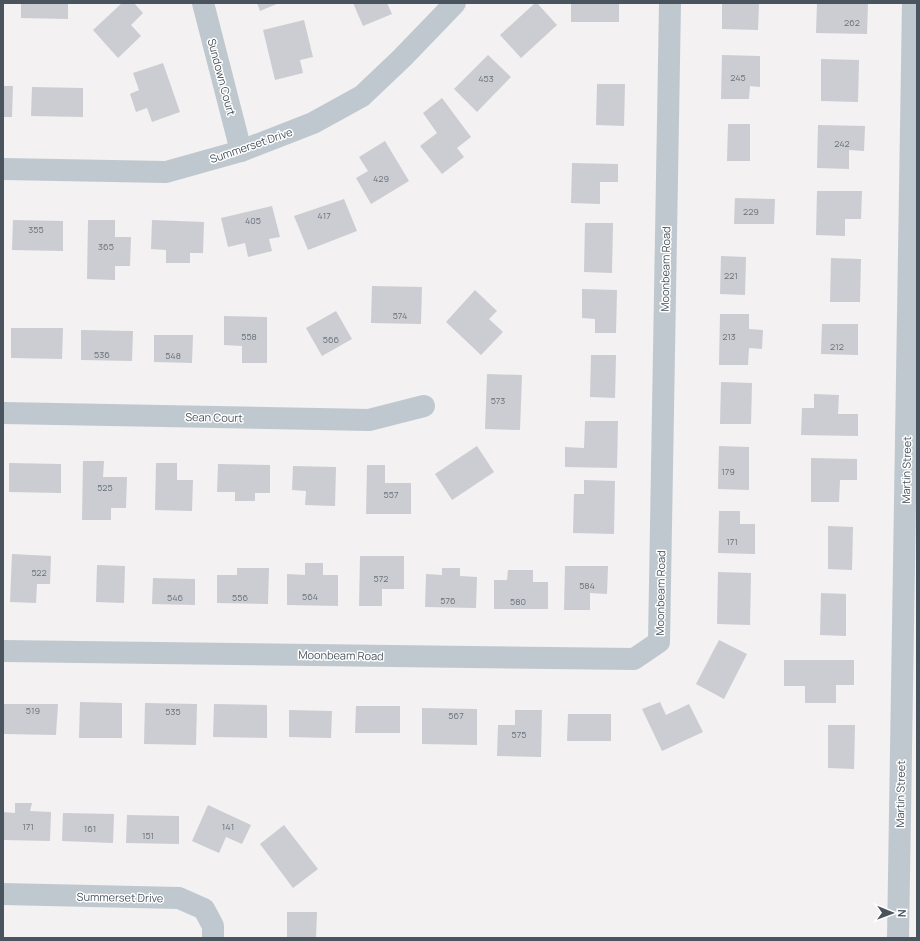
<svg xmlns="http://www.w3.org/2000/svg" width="920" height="941" font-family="Manrope,sans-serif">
	<rect width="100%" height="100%" fill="#f3f1f1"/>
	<g fill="#cbcdd3">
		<path d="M21 3H68V19L21 18Z"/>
		<path d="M122 3H134L143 13 131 25 141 36 118 58 93 30Z"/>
		<path d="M257 3H279L260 11Z"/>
		<path d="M353 3H387L392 14 363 26Z"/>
		<path d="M535 3H537L557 25 521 58 500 35Z"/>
		<rect x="571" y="3" width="48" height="19"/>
		<path d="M722 3H759L758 30 722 29Z"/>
		<path d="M817 3H868L867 34 816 33Z"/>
		<path d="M304 20 313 57 300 60 303 73 275 80 263 30Z"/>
		<path d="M488 55 511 77 477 112 454 89Z"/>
		<path d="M722 55 760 56V87L750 86 749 99H721Z"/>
		<path d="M821 59 859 60 858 102 821 101Z"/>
		<path d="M163 63 180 112 152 122 147 108 136 112 130 94 139 90 133 73Z"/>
		<path d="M597 84H625L624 126 596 125Z"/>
		<path d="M3 86H13L12 117H3Z"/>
		<path d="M32 87 83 88V117L31 116Z"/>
		<path d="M442 98 471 137 457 148 464 157 442 174 420 146 437 133 423 113Z"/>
		<path d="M728 124H750V161H727Z"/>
		<path d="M818 125 865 126 864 151 849 150V169L817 168Z"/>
		<path d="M385 141 409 181 371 204 356 178 368 171 359 157Z"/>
		<path d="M572 163 618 164V182H600V204L571 203Z"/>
		<path d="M817 191H862L861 219H845V236L816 235Z"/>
		<path d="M735 198 775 199 774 224H734Z"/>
		<path d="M344 199 357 231 308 250 294 216Z"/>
		<path d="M272 206 280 237 269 239 272 251 248 257 245 243 228 247 221 218Z"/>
		<path d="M13 220 63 221V251L12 250Z"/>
		<path d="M88 220H115V237H131L130 266H115V280L87 279Z"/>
		<path d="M152 220 204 222 203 253H190V263H166V250L151 249Z"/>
		<path d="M585 223H613L612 273 584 272Z"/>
		<path d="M721 256 746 257 745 295 720 294Z"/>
		<path d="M831 258 861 259 860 302H830Z"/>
		<path d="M372 286 422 287 421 324 371 323Z"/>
		<path d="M582 289 617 290 616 333H595V319L582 318Z"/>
		<path d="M475 290 497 311 489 319 503 332 481 355 446 322Z"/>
		<path d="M336 311 352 339 322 356 306 328Z"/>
		<path d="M720 314H749V329L763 330 762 349 749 348 748 365H719Z"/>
		<path d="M224 316 267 317V363H242V346L224 345Z"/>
		<path d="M822 324H858V355L821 354Z"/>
		<path d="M11 328H63L62 359 11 358Z"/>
		<path d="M81 330 133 331 132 361 81 360Z"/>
		<path d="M154 335H193L192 363 154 362Z"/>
		<path d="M591 355H616L615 398 590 397Z"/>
		<path d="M487 374 522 375 520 430 485 429Z"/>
		<path d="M721 382 752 383 751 424H720Z"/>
		<path d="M814 394 839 395 838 414H858V436L801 435 802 408H814Z"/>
		<path d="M585 421H618L617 468 565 467V447L584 448Z"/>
		<path d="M477 446 494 472 452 500 435 474Z"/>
		<path d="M719 446 749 447V490L718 489Z"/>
		<path d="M811 458 857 459V480H840L839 502H811Z"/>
		<path d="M83 461H104L103 477H127L126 508H111V520H82Z"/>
		<path d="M9 463 61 464V493L9 492Z"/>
		<path d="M156 463H177V480H193L192 511 155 510Z"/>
		<path d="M218 464 270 465V493H255V501H235V492H217Z"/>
		<path d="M367 465H385V483H411V514H366Z"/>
		<path d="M293 466 336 467 335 506 305 505 306 491 292 490Z"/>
		<path d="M584 480 615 481 614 534 573 533 574 494H584Z"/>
		<path d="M719 511H740V524H755V554L718 553Z"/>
		<path d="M828 526 853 527 852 570 828 569Z"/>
		<path d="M12 554 51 556 50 584H37L36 603 10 602Z"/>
		<path d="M360 556H404V589H382V606H359Z"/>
		<path d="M305 563H323V575H338V606L287 605V574L305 575Z"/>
		<path d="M97 565 125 566 124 603 96 602Z"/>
		<path d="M565 566H608L607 594 590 593V610H564Z"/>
		<path d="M237 568H269L268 604 217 603V575H237Z"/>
		<path d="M442 568H460V576L477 577 476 608 425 607 426 574 442 575Z"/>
		<path d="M508 570H533V582H548V609H494V580H507Z"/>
		<path d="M718 572 751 573 750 625 717 624Z"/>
		<path d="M153 578 195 579V605L152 604Z"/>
		<path d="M821 593 846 594V636L820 635Z"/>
		<path d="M719 640 747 654 724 699 696 684Z"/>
		<path d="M784 660H854V685H836V703H805V686H784Z"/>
		<path d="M80 702 122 703V738H79Z"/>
		<path d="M660 702 666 715 689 704 703 732 662 751 642 709Z"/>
		<path d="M145 703 197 704 196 745 144 744Z"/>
		<path d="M4 704H58L56 735 3 734Z"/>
		<path d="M214 704 267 705V738L213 737Z"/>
		<path d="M356 706H400V733H355Z"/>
		<path d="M422 708 477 709V745L422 744Z"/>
		<path d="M289 710 332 711 331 738 289 737Z"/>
		<path d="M515 710H542L541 757 497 756 498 725H515Z"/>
		<path d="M568 714H611V741H567Z"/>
		<path d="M828 725H855L854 769 828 768Z"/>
		<path d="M15 803H32L30 811 51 812 50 841 3 840V812L15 813Z"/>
		<path d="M208 805 251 825 242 844 226 837 219 853 192 841Z"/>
		<path d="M63 813 114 814 113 843 62 841Z"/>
		<path d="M127 815 179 816V844L126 843Z"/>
		<path d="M284 825 318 869 293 888 260 844Z"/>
		<path d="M287 912H317L316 938H287Z"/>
	</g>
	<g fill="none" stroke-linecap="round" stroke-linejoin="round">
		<g stroke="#bfc8cf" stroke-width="22">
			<path d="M203 3 241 151"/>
			<path d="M3 169 166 172 241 151 313 123 362 96 402 58 455 3"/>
			<path d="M3 413 369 420 424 406"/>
			<path d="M3 651 634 659 659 642 670 3"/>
			<path d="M3 894 179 898 204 909 213 926V938"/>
		</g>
		<path stroke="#bfc8cf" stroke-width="22" d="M898 938 913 3"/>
	</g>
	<g text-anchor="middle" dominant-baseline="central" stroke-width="3" stroke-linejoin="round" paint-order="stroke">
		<g font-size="9" fill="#6a727b">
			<text x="852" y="22">262</text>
			<text x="738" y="77">245</text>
			<text x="486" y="78">453</text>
			<text x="842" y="143">242</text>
			<text x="381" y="178">429</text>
			<text x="751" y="211">229</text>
			<text x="324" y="215">417</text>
			<text x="253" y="220">405</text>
			<text x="36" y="229">355</text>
			<text x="106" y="246">365</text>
			<text x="731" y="275">221</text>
			<text x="400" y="315">574</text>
			<text x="249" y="336">558</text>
			<text x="729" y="336">213</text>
			<text x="331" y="339">566</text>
			<text x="837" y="346">212</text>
			<text x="102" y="354">536</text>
			<text x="173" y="355">548</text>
			<text x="498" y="400">573</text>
			<text x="728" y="471">179</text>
			<text x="105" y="487">525</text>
			<text x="391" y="494">557</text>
			<text x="732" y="541">171</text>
			<text x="39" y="572">522</text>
			<text x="381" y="578">572</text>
			<text x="587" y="585">584</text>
			<text x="310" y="596">564</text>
			<text x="175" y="597">546</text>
			<text x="240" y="597">556</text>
			<text x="448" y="600">576</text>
			<text x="518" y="601">580</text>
			<text x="33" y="710">519</text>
			<text x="173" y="711">535</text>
			<text x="456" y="715">567</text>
			<text x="519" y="734">575</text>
			<text x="28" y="826">171</text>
			<text x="228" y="826">141</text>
			<text x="90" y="828">161</text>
			<text x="148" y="835">151</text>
		</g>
		<g font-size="11" fill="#49545e" stroke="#fff">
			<text transform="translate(222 77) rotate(75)">Sundown Court</text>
			<text transform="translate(251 145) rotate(-19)">Summerset Drive</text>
			<text transform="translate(665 269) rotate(-89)">Moonbeam Road</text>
			<text transform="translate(214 417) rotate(1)">Sean Court</text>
			<text transform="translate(906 470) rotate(-89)">Martin Street</text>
			<text transform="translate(660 593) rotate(-89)">Moonbeam Road</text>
			<text transform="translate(341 655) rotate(1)">Moonbeam Road</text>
			<text transform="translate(900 794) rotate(-89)">Martin Street</text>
			<text transform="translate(120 897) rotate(1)">Summerset Drive</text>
		</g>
	</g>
	<rect width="920" height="941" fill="none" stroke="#49545e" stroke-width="8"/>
	<g transform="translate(892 913) rotate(91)" stroke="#ffffff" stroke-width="3" paint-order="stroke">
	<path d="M0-3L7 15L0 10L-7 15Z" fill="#49545e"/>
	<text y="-6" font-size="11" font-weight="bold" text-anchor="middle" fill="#49545e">N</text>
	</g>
</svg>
